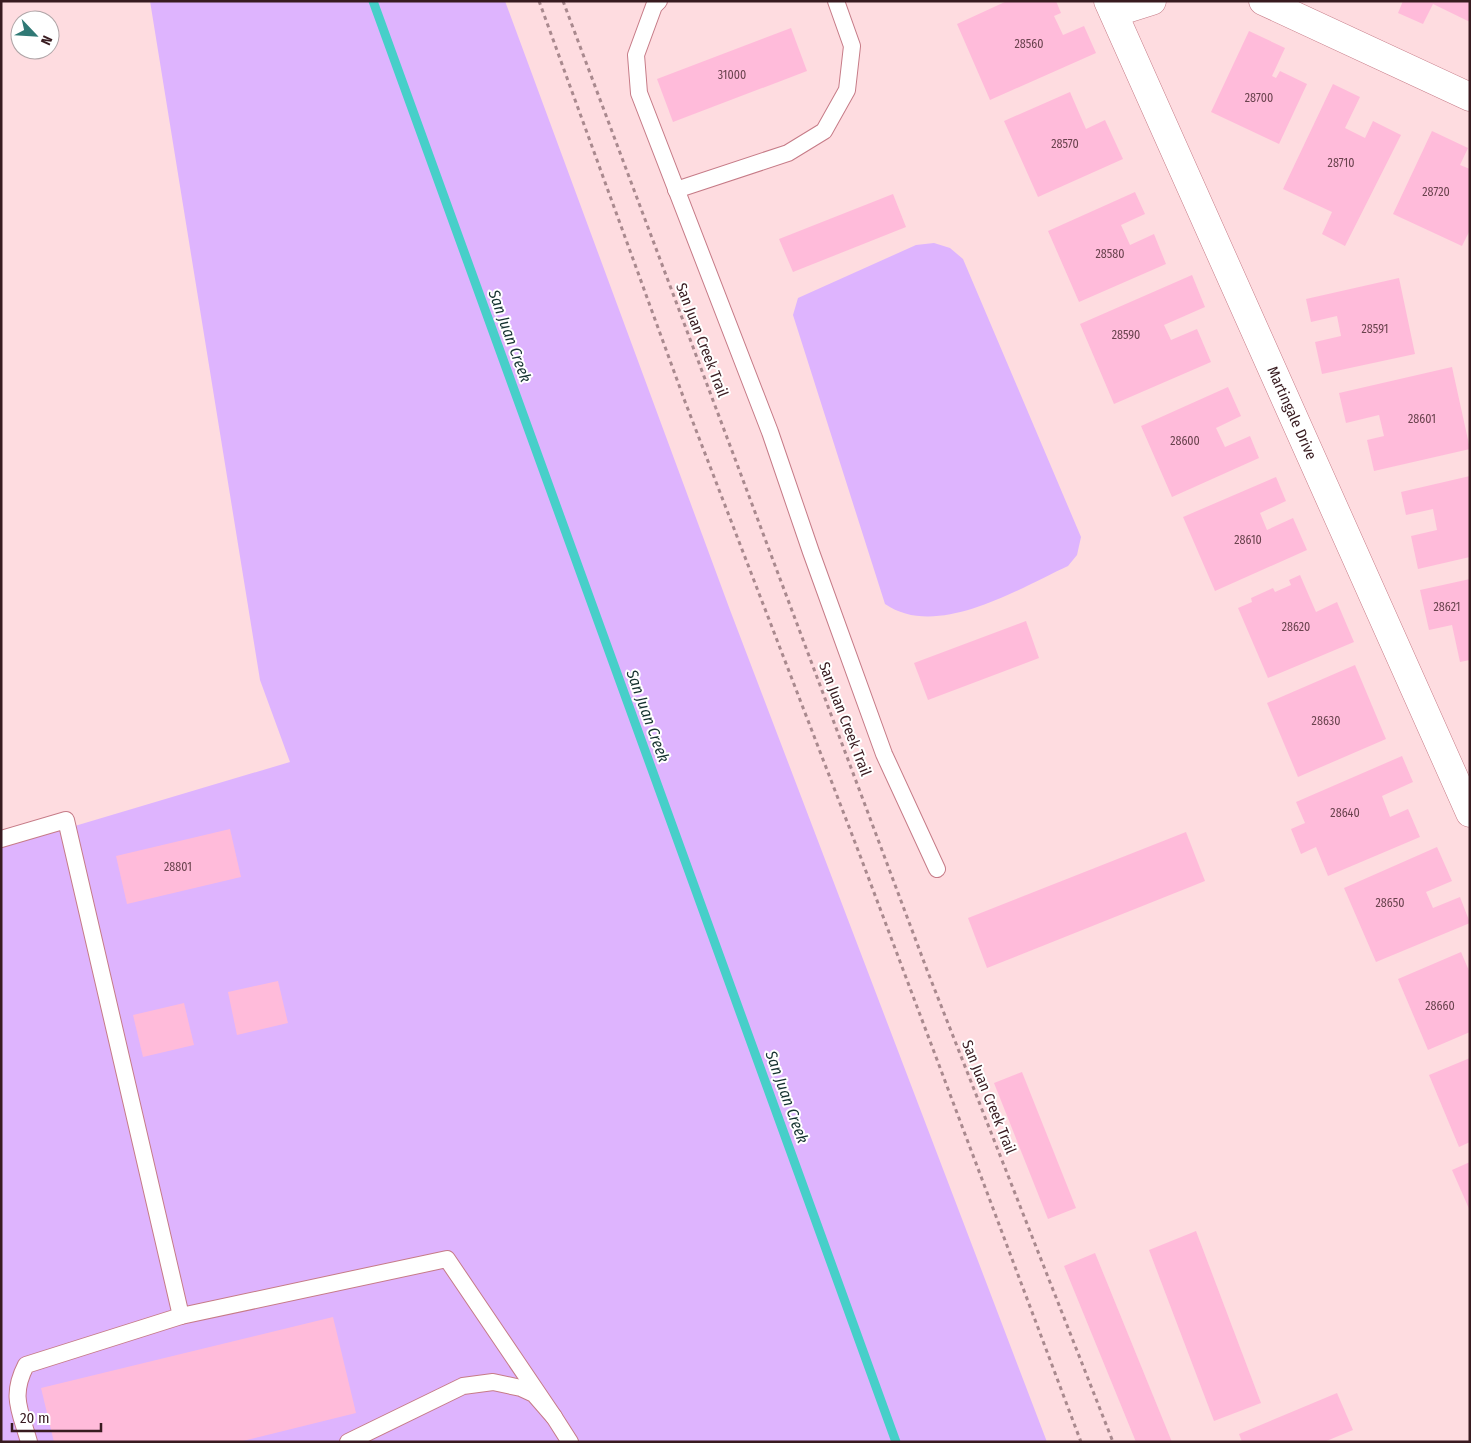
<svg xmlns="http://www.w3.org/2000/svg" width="1471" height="1443" font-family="'Fira Sans Condensed',sans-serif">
	<rect width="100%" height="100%" fill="#fedce0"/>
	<g fill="#deb4fe">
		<path d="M150 1H505L730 610 1047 1442H1V848L290 762 260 680Z"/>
		<path d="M934 243 950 248 963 259 1081 537 1077 555 1068 566C1018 589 937 640 885 604L793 315 798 298 916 245Z"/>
	</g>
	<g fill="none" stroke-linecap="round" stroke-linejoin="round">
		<path stroke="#47cfc9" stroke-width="9" d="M373 1 896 1442"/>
	</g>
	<g fill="#ffbbda">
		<path d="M1007 1H1056L1061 13 1054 16 1063 35 1084 26 1096 53 990 100 957 24Z"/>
		<path d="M1403 1H1470V22L1433 4 1423 24 1398 13Z"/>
		<path d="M791 28 807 71 673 122 657 79Z"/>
		<path d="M1249 31 1285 48 1272 76 1276 78 1280 71 1307 84 1279 144 1211 112Z"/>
		<path d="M1333 84 1360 97 1345 128 1365 138 1373 121 1401 135 1345 246 1322 234 1332 212 1283 189Z"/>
		<path d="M1070 92 1086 129 1105 120 1123 159 1038 197 1004 121Z"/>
		<path d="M1432 131 1468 148 1460 165 1470 169V230L1462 246 1393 214Z"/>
		<path d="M1135 192 1145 214 1121 225 1130 245 1154 234 1166 264 1079 302 1048 231Z"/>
		<path d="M893 194 906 227 793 272 779 239Z"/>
		<path d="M1192 275 1205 307 1164 325 1171 340 1197 329 1211 362 1114 404 1080 324Z"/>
		<path d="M1399 278 1415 354 1322 374 1315 342 1341 336 1337 316 1311 322 1306 299Z"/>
		<path d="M1452 367 1470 449 1374 471 1367 440 1384 436 1379 415 1346 423 1339 393Z"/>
		<path d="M1228 387 1241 416 1216 428 1225 447 1250 436 1259 458 1172 497 1141 426Z"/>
		<path d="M1470 476V557L1418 569 1411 536 1437 530 1433 509 1406 515 1401 492Z"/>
		<path d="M1276 477 1286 501 1260 513 1267 530 1293 518 1307 550 1215 591 1183 517Z"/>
		<path d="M1300 575 1316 612 1337 602 1354 642 1268 678 1238 608 1252 602 1251 598 1273 588 1275 592 1291 585 1289 580Z"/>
		<path d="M1470 579V660L1460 662 1452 625 1429 630 1420 590Z"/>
		<path d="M1026 621 1039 658 928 700 914 663Z"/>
		<path d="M1355 665 1386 739 1298 777 1267 703Z"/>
		<path d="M1402 756 1413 782 1382 796 1390 817 1408 809 1420 837 1328 876 1316 847 1301 854 1291 829 1305 823 1296 802Z"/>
		<path d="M230 829 241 877 127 904 116 856Z"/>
		<path d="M1186 832 1205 881 987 968 968 918Z"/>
		<path d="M1437 847 1452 881 1426 892 1433 908 1460 897 1470 923 1376 962 1344 888Z"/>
		<path d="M1461 952 1470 973V1032L1428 1050 1398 979Z"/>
		<path d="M278 981 288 1023 237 1035 228 992Z"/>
		<path d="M184 1003 194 1045 143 1057 133 1015Z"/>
		<path d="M1470 1058V1142L1459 1147 1429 1075Z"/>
		<path d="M1022 1072 1076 1208 1048 1219 994 1083Z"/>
		<path d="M1470 1162V1211L1452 1170Z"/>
		<path d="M1196 1231 1261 1403 1214 1421 1149 1250Z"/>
		<path d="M1095 1253 1172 1442H1136L1064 1266Z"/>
		<path d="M333 1317 356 1413 239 1442H54L41 1388Z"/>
		<path d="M1337 1393 1353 1430 1324 1442H1242L1239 1434Z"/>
	</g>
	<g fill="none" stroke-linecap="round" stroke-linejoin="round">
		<g stroke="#c67b87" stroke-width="18">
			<g id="lane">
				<path d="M659 1 654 6 636 55 639 93 770 432 811 552 884 754 937 869"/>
				<path d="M676 190 788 153 824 131 847 90 852 46 836 1"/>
				<path d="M1 839 66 820 181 1316 26 1365C10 1396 20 1410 29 1442"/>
				<path d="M181 1316 447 1259 554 1417"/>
				<path d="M348 1442 463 1386 493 1382 521 1388 534 1394 554 1417 570 1442"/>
			</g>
		</g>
		<g stroke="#c67b87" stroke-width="29">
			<g id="street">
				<path d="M1108 1 1470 813"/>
				<path d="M1263 1 1470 97"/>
				<path d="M1114 13 1152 1"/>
			</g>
		</g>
		<g stroke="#a9898e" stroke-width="3" stroke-dasharray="4 4" stroke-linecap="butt">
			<path d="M539 1 684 399 861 858 1081 1442"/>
			<path d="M563 1 927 970 1113 1442"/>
		</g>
		<use href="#lane" stroke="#fff" stroke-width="16"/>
		<use href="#street" stroke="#fff" stroke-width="28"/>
	</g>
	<g text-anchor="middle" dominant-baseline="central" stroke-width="4" stroke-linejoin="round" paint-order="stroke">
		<g font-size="12" fill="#6a434e">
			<text x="1029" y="44">28560</text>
			<text x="732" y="75">31000</text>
			<text x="1259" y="98">28700</text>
			<text x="1065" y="144">28570</text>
			<text x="1341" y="163">28710</text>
			<text x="1436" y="192">28720</text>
			<text x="1110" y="254">28580</text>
			<text x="1375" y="329">28591</text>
			<text x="1126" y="335">28590</text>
			<text x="1422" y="419">28601</text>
			<text x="1185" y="441">28600</text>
			<text x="1248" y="540">28610</text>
			<text x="1447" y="607">28621</text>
			<text x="1296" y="627">28620</text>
			<text x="1326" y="721">28630</text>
			<text x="1345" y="813">28640</text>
			<text x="178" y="867">28801</text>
			<text x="1390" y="903">28650</text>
			<text x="1440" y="1006">28660</text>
		</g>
		<g font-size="15" fill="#381b20" stroke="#fff">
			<text transform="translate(702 340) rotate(69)">San Juan Creek Trail</text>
			<text transform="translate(1292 413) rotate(66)">Martingale Drive</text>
			<text transform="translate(845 719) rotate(69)">San Juan Creek Trail</text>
			<text transform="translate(989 1097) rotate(68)">San Juan Creek Trail</text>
		</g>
		<g font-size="16" font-style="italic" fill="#14312f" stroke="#fff">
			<text transform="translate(510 336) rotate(70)">San Juan Creek</text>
			<text transform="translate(648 716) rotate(70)">San Juan Creek</text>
			<text transform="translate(787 1097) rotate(70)">San Juan Creek</text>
		</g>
	</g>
	<rect width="1471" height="1443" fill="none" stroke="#381b20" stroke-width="5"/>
	<g transform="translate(35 35) rotate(115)"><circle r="24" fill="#ffffff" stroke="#afa4a6"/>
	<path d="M0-4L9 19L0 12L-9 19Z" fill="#307975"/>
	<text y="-8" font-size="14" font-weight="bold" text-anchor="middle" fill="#381b20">N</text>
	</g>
	<path d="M12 1423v8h89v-8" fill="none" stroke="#381b20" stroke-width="2.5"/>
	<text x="20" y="1423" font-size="15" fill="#381b20" stroke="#ffffff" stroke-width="4" paint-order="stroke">20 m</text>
</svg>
